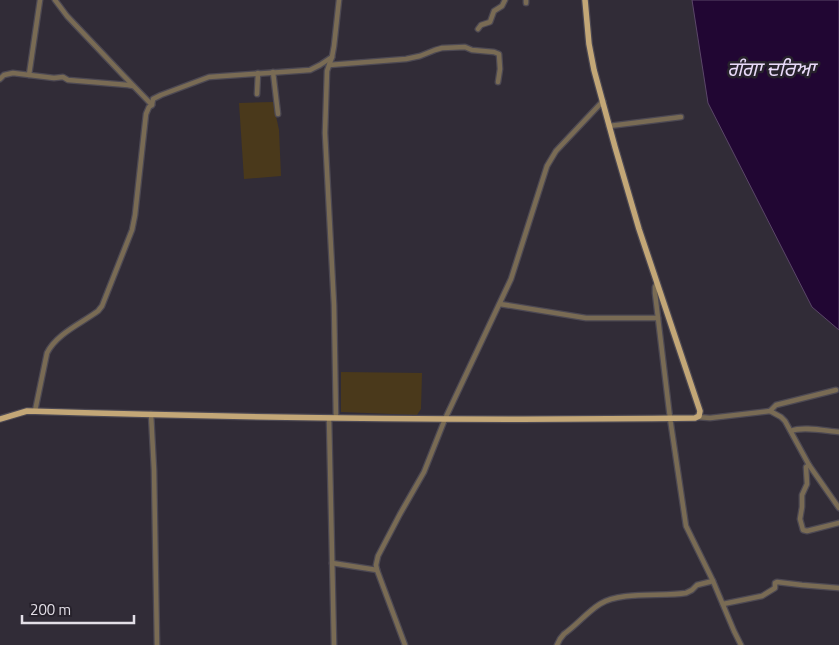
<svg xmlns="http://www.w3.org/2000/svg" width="839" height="645" font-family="'Titillium Web','Noto Sans Gurmukhi',sans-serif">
	<rect width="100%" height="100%" fill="#312c37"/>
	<g fill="#4a391b">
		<path d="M273 102 279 130 281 176 244 179 239 103Z"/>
		<path d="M341 372 422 373 421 409 417 415 341 412Z"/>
	</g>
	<path fill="#210633" stroke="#5b4769" d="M692 0H839V330L812 307 708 103Z"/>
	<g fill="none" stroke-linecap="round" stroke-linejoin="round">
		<g stroke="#4d4953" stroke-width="7">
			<g id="minor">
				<path d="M55 0 67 16 123 75 152 105"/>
				<path d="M526 0V3"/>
				<path d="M478 29 481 25 490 22 494 11 502 6 505 0"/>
				<path d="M329 65 406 59 420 56 435 50 442 48 465 47 472 50 494 52 499 54 500 69 498 82"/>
				<path d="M273 72 278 114"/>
				<path d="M29 75 40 0"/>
				<path d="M0 79 4 75 13 73 54 78 63 77 68 80 128 85 133 86"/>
				<path d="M257 94 258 73"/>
				<path d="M609 126 681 117"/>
				<path d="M657 283 655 287V293L670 418 686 526 713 581 734 631 741 645"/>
				<path d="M500 304 586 318H658"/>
				<path d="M35 411 47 353C56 334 82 323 98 311L102 306 132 230 135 215 139 178 146 114 149 107 152 105 153 99 161 95 209 77 310 70 320 65 332 57"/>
				<path d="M770 411 781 417 785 421 809 465 839 508"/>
				<path d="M151 414 154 470 157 645"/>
				<path d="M697 417 710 418 770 411 776 405 836 390"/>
				<path d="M329 418 334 645"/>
				<path d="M336 418 334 305 325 133 327 71 332 57 334 46 339 0"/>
				<path d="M791 431C803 426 826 431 839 432"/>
				<path d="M809 465 806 467 807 484 802 495V507L800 519 803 530 807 531 839 523"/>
				<path d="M332 563 377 570"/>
				<path d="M723 604 762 596 775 588V583L777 582 802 585 839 588"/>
				<path d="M405 645 377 570 376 565 378 556 400 514 424 472 445 419 511 279 547 166 556 151 603 101"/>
				<path d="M557 645 560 639 564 634C577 625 587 612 600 604 621 591 662 597 686 593L692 590 697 585 713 581"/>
			</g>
		</g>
		<g stroke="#4d4953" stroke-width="8">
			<path id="major" d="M0 419 27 411C250 418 473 421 695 418L699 416 700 411 639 229 615 147 594 70 589 44 585 0"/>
		</g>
		<use href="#minor" stroke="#796b54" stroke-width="4.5"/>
		<use href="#major" stroke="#c3a777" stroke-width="5.5"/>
	</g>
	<g text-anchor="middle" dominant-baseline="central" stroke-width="5" stroke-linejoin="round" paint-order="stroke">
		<g font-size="20" font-style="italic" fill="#e9daf9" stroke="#27222c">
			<text x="771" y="68">ਗੰਗਾ ਦਰਿਆ</text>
		</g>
	</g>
	<path d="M22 615v8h112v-8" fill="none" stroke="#e3dfe7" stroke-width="2.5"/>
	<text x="30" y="615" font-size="15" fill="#e3dfe7" stroke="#27222c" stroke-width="4" paint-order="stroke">200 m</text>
</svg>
